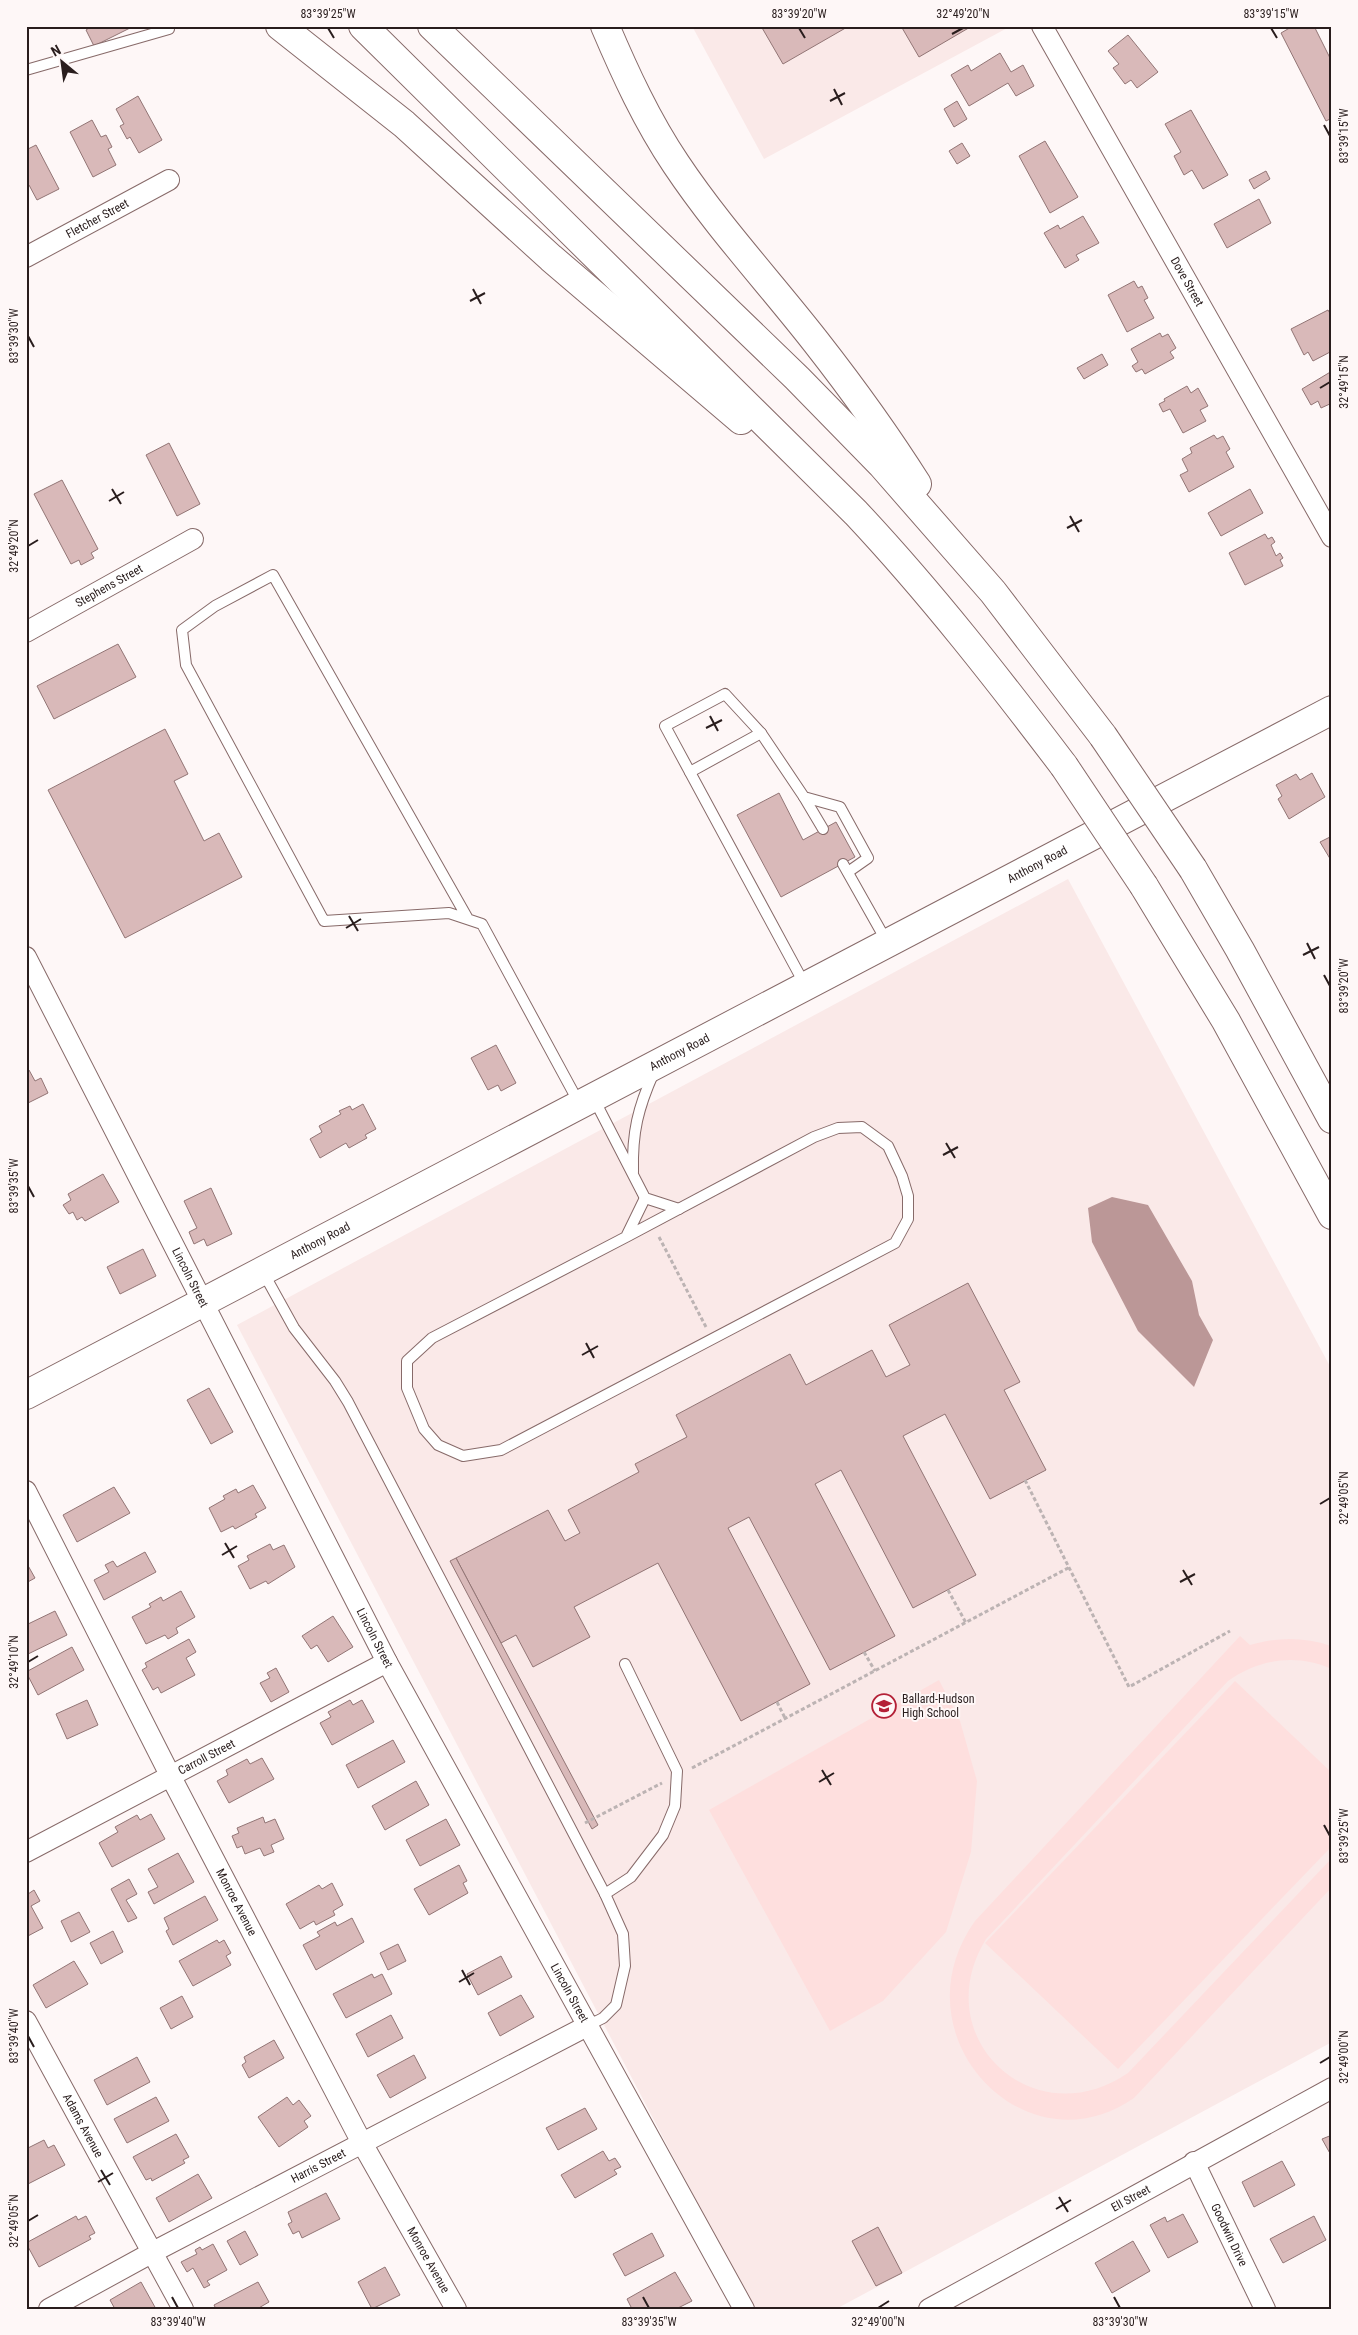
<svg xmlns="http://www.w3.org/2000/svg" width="1358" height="2335" font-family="'Roboto Condensed',sans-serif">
	<rect width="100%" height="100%" fill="#fef7f7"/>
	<g fill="#fae9e8">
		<path d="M692 26H1011L764 159Z"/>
		<path d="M1068 879 1332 1370V2042L836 2309H753L237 1325Z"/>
	</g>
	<g fill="#fedfde">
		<path d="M1240 1636 1250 1645C1278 1637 1304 1637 1331 1646L1332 1669C1296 1653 1259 1659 1228 1681L986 1939C926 2037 1033 2138 1128 2073L1332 1858V1887L1134 2098C1025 2174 894 2035 975 1921Z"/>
		<path d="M939 1680 960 1721 977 1781 971 1852 946 1932 883 2001 830 2031 709 1810Z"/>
		<path d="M1235 1681 1332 1773V1846L1118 2069 985 1943Z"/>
	</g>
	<path fill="#bb9797" d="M1112 1197 1148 1205 1192 1281 1199 1315 1213 1340 1194 1387 1138 1331 1092 1242 1088 1208Z"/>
	<g fill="#d9b9b9" stroke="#927575">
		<path d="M134 26 94 46 86 30 92 26Z"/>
		<path d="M761 26H849L783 64Z"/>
		<path d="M901 26H972L919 57Z"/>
		<path d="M1293 26H1314L1332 62V118L1326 121 1281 33Z"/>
		<path d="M1128 35 1158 72 1137 88 1131 80 1125 84 1113 68 1119 64 1108 51Z"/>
		<path d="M1000 53 1011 72 1023 65 1034 86 1016 96 1008 83 969 106 951 75 968 65 971 71Z"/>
		<path d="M138 96 162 140 139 153 130 137 127 139 120 126 124 124 116 109Z"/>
		<path d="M957 101 967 119 954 127 944 109Z"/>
		<path d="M1191 110 1228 175 1203 189 1192 170 1184 175 1174 156 1181 152 1165 124Z"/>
		<path d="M92 120 101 137 106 135 112 147 108 149 116 165 93 177 70 132Z"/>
		<path d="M1045 141 1078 197 1050 213 1019 156Z"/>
		<path d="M962 143 970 156 957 164 949 151Z"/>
		<path d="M36 145 59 189 37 200 29 185 26 187V150Z"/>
		<path d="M1266 171 1270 179 1254 189 1249 180Z"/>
		<path d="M1259 199 1271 223 1227 248 1214 224Z"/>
		<path d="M1083 216 1099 243 1076 255 1079 260 1065 268 1044 233 1058 225 1060 229Z"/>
		<path d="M1134 281 1138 288 1142 286 1148 298 1144 300 1154 318 1127 332 1108 295Z"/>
		<path d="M1328 310 1332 317V351L1313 361 1308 352 1304 355 1291 329Z"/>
		<path d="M1160 333 1162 337 1168 334 1176 348 1170 352 1174 358 1145 374 1142 369 1136 372 1132 366 1138 362 1131 349Z"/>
		<path d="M1102 354 1108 365 1084 379 1077 368Z"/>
		<path d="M1332 371V403L1321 408 1318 401 1311 405 1302 389Z"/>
		<path d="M1187 386 1191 393 1198 388 1208 406 1200 410 1206 421 1183 433 1170 409 1163 412 1159 404 1165 401 1164 399Z"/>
		<path d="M1214 435 1217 439 1223 436 1230 449 1226 452 1234 467 1189 492 1180 475 1188 471 1182 459 1192 453 1190 448Z"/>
		<path d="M169 443 200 504 177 516 146 455Z"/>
		<path d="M62 480 98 549 91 553 94 558 81 565 79 560 71 564 34 494Z"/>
		<path d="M1250 489 1263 513 1221 536 1208 513Z"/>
		<path d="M1265 534 1268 539 1272 537 1275 542 1271 545 1276 556 1280 553 1283 558 1280 560 1283 566 1245 585 1229 553Z"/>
		<path d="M118 644 136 677 54 719 37 686Z"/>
		<path d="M165 729 188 774 174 781 204 841 219 833 242 877 125 938 48 790Z"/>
		<path d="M1312 773 1325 797 1289 819 1278 799 1282 796 1276 785 1296 774 1300 780Z"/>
		<path d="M779 793 803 840 836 822 855 857 781 897 737 815Z"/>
		<path d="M1332 836V862L1320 842Z"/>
		<path d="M496 1045 516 1083 501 1091 498 1085 488 1090 471 1058Z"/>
		<path d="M29 1070 35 1081 41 1078 48 1093 26 1104V1071Z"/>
		<path d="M363 1104 376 1129 365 1135 367 1138 349 1148 346 1143 320 1158 310 1139 322 1132 319 1126 341 1114 339 1111 350 1106 352 1110Z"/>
		<path d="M103 1174 119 1202 85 1221 82 1217 77 1220 73 1212 69 1214 63 1205 71 1200 68 1194Z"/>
		<path d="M211 1188 232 1234 207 1246 204 1239 194 1244 189 1232 197 1228 184 1201Z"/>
		<path d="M143 1249 156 1276 120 1294 107 1267Z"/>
		<path d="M968 1283 1020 1382 1004 1390 1046 1470 990 1499 945 1414 903 1436 976 1575 913 1608 841 1470 815 1484 895 1636 830 1670 749 1517 728 1528 810 1684 741 1721 658 1563 574 1607 590 1637 533 1667 516 1635 501 1643 456 1558 548 1510 565 1541 580 1533 568 1510 639 1472 635 1464 687 1437 676 1415 790 1354 806 1385 872 1350 886 1377 910 1365 889 1325Z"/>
		<path d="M209 1388 233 1432 211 1444 187 1400Z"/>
		<path d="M253 1485 266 1508 255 1514 257 1517 235 1529 233 1526 221 1532 209 1508 225 1499 223 1496 236 1489 238 1493Z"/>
		<path d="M114 1487 130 1513 77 1542 63 1515Z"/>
		<path d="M270 1544 273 1550 284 1545 295 1567 268 1584 266 1581 250 1589 238 1566 249 1560 247 1556Z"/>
		<path d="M145 1552 156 1572 104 1600 94 1580 109 1572 105 1565 113 1561 117 1567Z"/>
		<path d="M456 1558 501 1643 598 1825 592 1829 450 1561Z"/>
		<path d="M26 1562 35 1578 26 1583Z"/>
		<path d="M181 1591 195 1617 176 1628 178 1633 168 1639 165 1635 146 1644 132 1617 151 1607 149 1604 161 1597 163 1601Z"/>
		<path d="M55 1611 67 1635 26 1655V1625Z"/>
		<path d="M333 1616 353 1647 328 1662 317 1645 311 1649 302 1636Z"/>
		<path d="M189 1639 196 1652 186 1658 195 1675 161 1693 158 1687 153 1690 142 1670 147 1667 145 1663Z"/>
		<path d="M72 1647 84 1670 38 1695 26 1672Z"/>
		<path d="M276 1668 289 1692 271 1702 260 1683 270 1678 267 1673Z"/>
		<path d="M87 1700 98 1725 67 1739 56 1714Z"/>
		<path d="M350 1700 353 1705 362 1700 374 1722 332 1745 320 1723 331 1717 328 1712Z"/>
		<path d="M393 1740 405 1762 358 1788 346 1765Z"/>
		<path d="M262 1758 274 1779 229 1803 217 1781 228 1775 226 1770 247 1759 250 1764Z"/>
		<path d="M416 1781 429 1805 385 1830 372 1806Z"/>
		<path d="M151 1814 165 1839 112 1867 99 1843 118 1832 115 1827 137 1815 140 1820Z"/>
		<path d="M263 1817 265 1823 275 1819 284 1839 271 1845 274 1852 264 1856 260 1848 245 1854 242 1846 237 1848 232 1836 239 1833 237 1828Z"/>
		<path d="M446 1819 460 1845 420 1866 406 1840Z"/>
		<path d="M178 1853 194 1882 154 1904 148 1892 158 1887 148 1869Z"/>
		<path d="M459 1865 467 1881 463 1883 468 1893 429 1915 414 1889Z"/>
		<path d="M129 1879 137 1894 126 1900 137 1918 128 1922 111 1889Z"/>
		<path d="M332 1883 343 1905 333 1911 335 1915 316 1925 314 1921 300 1929 286 1904 319 1885 322 1889Z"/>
		<path d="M34 1890 40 1901 31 1906 43 1928 26 1937V1891L28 1894Z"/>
		<path d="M205 1896 218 1920 173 1945 166 1931 169 1929 164 1918Z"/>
		<path d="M79 1912 90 1932 71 1942 61 1921Z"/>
		<path d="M352 1918 364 1942 316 1970 303 1945 320 1936 317 1932 335 1922 337 1926Z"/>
		<path d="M113 1931 123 1952 101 1964 90 1943Z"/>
		<path d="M217 1940 219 1943 224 1940 231 1953 226 1956 231 1965 193 1986 179 1961Z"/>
		<path d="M398 1944 406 1961 388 1970 380 1953Z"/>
		<path d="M501 1956 512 1977 478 1995 467 1974Z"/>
		<path d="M74 1961 88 1984 46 2008 33 1985Z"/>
		<path d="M372 1974 374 1978 382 1974 392 1994 346 2018 333 1994Z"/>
		<path d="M521 1995 534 2017 500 2036 488 2013Z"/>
		<path d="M182 1996 193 2017 171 2029 160 2008Z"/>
		<path d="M391 2015 403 2038 368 2057 356 2034Z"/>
		<path d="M274 2040 284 2058 249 2078 242 2065 246 2062 244 2057Z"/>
		<path d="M414 2055 426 2078 390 2098 377 2075Z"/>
		<path d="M137 2057 150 2082 107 2105 94 2080Z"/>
		<path d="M156 2097 169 2121 127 2143 114 2119Z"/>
		<path d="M287 2097 293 2105 299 2100 311 2116 304 2121 308 2127 279 2147 258 2117Z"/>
		<path d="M585 2108 597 2129 558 2150 546 2128Z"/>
		<path d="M176 2134 189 2157 183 2160 185 2163 152 2181 151 2178 146 2180 133 2157Z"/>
		<path d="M1332 2135V2157L1322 2139Z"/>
		<path d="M44 2140 48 2148 54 2145 65 2165 26 2185V2149Z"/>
		<path d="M603 2151 609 2161 615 2158 621 2167 614 2170 617 2174 575 2198 561 2175Z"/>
		<path d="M1282 2161 1295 2185 1254 2207 1242 2182Z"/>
		<path d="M198 2174 212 2198 169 2222 156 2198Z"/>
		<path d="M326 2193 340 2219 302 2238 299 2231 293 2234 288 2224 292 2222 288 2212Z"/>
		<path d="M1183 2214 1198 2242 1168 2258 1150 2225 1165 2217 1167 2222Z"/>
		<path d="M76 2216 78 2220 86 2216 95 2233 89 2236 91 2239 39 2267 26 2243Z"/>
		<path d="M1314 2216 1326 2240 1283 2263 1270 2239Z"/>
		<path d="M878 2227 902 2273 876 2286 852 2241Z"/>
		<path d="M245 2231 258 2255 240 2265 227 2241Z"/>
		<path d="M652 2233 664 2256 625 2276 613 2254Z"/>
		<path d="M1133 2241 1150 2271 1112 2293 1095 2263Z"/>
		<path d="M213 2244 227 2270 207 2281 210 2285 204 2288 193 2268 187 2272 181 2262 197 2254 195 2250 200 2247 202 2250Z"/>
		<path d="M385 2267 400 2295 372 2309 358 2282Z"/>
		<path d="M675 2272 692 2301 676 2309H632L627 2299Z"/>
		<path d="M141 2282 156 2309H115L110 2300Z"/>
		<path d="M258 2282 269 2302 257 2309H216L214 2305Z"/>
	</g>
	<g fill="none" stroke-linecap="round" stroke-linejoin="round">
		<g stroke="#876a69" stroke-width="12">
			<g id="lane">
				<path d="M26 70 169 29 166 26"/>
				<path d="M690 772 761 733"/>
				<path d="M804 797 823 829"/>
				<path d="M843 864 887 942"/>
				<path d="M468 919 273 575 215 606 182 630 186 665 324 921 449 913 482 924 579 1103"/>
				<path d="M805 985 665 726 725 694 761 733 804 797 840 807 868 858 848 872"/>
				<path d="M594 1099 645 1198 679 1209"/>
				<path d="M633 1172C632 1132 638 1108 654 1072"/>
				<path d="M626 1237 814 1137 838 1128 862 1127 888 1146 902 1176 908 1196V1219L895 1243 501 1450 463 1456 438 1445 424 1429 407 1388V1361L432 1338 626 1237 645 1198"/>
				<path d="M263 1272 294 1328 335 1381 348 1402 605 1894 623 1934 625 1966 616 2005 603 2018 589 2025"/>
				<path d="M605 1894 631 1877 663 1835 675 1806 677 1771 625 1664"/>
			</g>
		</g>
		<g stroke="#876a69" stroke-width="22">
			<g id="street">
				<path id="s1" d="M1042 26 1332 537"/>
				<path id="s2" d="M26 257 169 180"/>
				<path id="s3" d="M26 632 193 539"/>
				<path id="s4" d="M26 957 387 1662 744 2309"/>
				<path id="s5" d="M26 1491 171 1777 362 2143 456 2309"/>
				<path id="s6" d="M26 1852 387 1662"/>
				<path id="s7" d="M26 2021 183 2309"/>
				<path id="s8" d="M1194 2162 1265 2309"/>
				<path id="s9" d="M49 2309 153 2252 589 2025"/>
				<path id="s10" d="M929 2309 1332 2088"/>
			</g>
		</g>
		<g stroke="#876a69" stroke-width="30">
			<g id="secondary">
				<path id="s11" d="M26 1395 1332 710"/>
			</g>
		</g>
		<g stroke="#876a69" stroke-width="30">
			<g id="highway">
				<path d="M280 26 404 124 551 258 741 420"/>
				<path d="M363 26 856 513C931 593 998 679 1064 766"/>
				<path d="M432 26 797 378 882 465 993 592 1103 736"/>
				<path d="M605 26C625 73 647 121 676 164 718 227 770 283 816 342 852 388 886 435 917 484"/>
				<path d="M1193 869 1240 950 1332 1119"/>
				<path d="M1144 886 1226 1021 1332 1215"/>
			</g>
		</g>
		<g stroke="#bcb3b3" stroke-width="3" stroke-dasharray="4 2.5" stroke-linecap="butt">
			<path d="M659 1237 706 1327"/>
			<path d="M1025 1480 1129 1687 1230 1631"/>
			<path d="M948 1590 966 1623"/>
			<path d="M864 1652 875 1671"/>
			<path d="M777 1702 785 1718"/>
			<path d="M692 1768 1070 1567"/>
			<path d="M585 1823 662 1783"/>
		</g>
		<use href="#lane" stroke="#fff" stroke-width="10"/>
		<use href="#street" stroke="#fff" stroke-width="20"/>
		<use href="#secondary" stroke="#fff" stroke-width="28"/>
		<use href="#highway" stroke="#fff" stroke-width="28"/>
		<g stroke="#876a69" stroke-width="30" stroke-linecap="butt">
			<g id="highway-bridge">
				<path d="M1103 736 1193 869"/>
				<path d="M1064 766 1144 886"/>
			</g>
		</g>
		<use href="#highway-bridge" stroke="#fff" stroke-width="28"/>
	</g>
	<path fill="none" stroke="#291d1d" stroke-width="2" d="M328 28 334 38M799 28 805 38M1271 28 1277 38M952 34 963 28M834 89 842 105M830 101 845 93M1324 125 1330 136M473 289 481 304M470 301 485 293M28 336 34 347M1320 388 1330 382M112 489 121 504M109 501 124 492M1070 516 1079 532M1067 528 1082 520M28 546 38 540M710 716 718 731M706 728 722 720M349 916 358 931M346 928 361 919M1307 943 1315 959M1303 955 1319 947M1324 975 1330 986M946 1143 955 1158M943 1155 958 1147M28 1186 34 1197M586 1343 594 1358M582 1355 598 1346M1320 1504 1330 1498M225 1543 234 1558M222 1555 237 1546M1183 1570 1192 1585M1180 1582 1195 1574M28 1662 38 1656M822 1770 831 1785M819 1782 834 1773M1324 1825 1330 1836M462 1970 470 1985M459 1982 474 1973M28 2036 34 2047M1320 2063 1330 2057M101 2170 110 2185M98 2182 113 2173M1059 2197 1068 2212M1056 2209 1071 2200M28 2221 38 2215M172 2297 178 2308M643 2297 649 2308M1114 2297 1120 2308M878 2308 889 2301"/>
	<defs>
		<g id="school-ring" transform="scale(1.25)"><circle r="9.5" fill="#fef7f7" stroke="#b42137" stroke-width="1.5"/><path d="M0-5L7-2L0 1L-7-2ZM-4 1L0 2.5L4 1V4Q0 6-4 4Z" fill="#b42137"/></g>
	</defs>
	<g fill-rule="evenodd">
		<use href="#school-ring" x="884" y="1706"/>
	</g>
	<g text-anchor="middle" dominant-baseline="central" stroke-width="4" stroke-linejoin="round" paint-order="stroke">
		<g font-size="12" fill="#291d1d" stroke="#fef7f7">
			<text stroke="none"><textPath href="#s2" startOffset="81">Fletcher Street</textPath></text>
			<text stroke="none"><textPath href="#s1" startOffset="294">Dove Street</textPath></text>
			<text stroke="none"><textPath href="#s3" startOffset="95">Stephens Street</textPath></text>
			<text stroke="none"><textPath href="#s11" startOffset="1142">Anthony Road</textPath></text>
			<text stroke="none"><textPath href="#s11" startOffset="738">Anthony Road</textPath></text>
			<text stroke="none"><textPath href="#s11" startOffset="332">Anthony Road</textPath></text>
			<text stroke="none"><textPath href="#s4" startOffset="360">Lincoln Street</textPath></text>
			<text stroke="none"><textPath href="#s4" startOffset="765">Lincoln Street</textPath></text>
			<text stroke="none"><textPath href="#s6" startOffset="204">Carroll Street</textPath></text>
			<text stroke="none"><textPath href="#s5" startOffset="462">Monroe Avenue</textPath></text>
			<text stroke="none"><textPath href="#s4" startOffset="1170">Lincoln Street</textPath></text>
			<text stroke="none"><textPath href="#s7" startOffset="119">Adams Avenue</textPath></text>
			<text stroke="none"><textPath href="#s9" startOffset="305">Harris Street</textPath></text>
			<text stroke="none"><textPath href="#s10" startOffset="230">Ell Street</textPath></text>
			<text stroke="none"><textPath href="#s8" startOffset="81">Goodwin Drive</textPath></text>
			<text stroke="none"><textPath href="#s5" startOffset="868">Monroe Avenue</textPath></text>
		</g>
		<g font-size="12" fill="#291d1d" stroke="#fef7f7" text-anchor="start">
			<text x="902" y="1699">Ballard-Hudson<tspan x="902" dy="14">High School</tspan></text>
		</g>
	</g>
	<rect width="1358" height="2335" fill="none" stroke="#fef7f7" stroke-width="55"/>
	<g transform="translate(62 62) rotate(331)" stroke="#fef7f7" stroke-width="4" paint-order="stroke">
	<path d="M0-4L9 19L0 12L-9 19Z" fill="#291d1d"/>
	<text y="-8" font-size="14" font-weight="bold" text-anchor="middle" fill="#291d1d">N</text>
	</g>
	<rect x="28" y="28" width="1302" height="2280" fill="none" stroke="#291d1d" stroke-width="2"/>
	<g font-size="12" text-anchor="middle" fill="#291d1d">
		<text x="328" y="18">83°39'25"W</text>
		<text x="799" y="18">83°39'20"W</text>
		<text x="963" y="18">32°49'20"N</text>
		<text x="1271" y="18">83°39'15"W</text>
		<text transform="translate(1344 136) rotate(-90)" y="4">83°39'15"W</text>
		<text transform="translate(14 336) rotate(-90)" y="4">83°39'30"W</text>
		<text transform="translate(1344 382) rotate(-90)" y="4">32°49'15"N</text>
		<text transform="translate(14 546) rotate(-90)" y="4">32°49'20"N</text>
		<text transform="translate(1344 986) rotate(-90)" y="4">83°39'20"W</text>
		<text transform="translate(14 1186) rotate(-90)" y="4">83°39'35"W</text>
		<text transform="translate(1344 1498) rotate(-90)" y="4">32°49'05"N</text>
		<text transform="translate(14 1662) rotate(-90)" y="4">32°49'10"N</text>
		<text transform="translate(1344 1836) rotate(-90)" y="4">83°39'25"W</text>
		<text transform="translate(14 2036) rotate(-90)" y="4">83°39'40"W</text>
		<text transform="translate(1344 2057) rotate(-90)" y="4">32°49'00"N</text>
		<text transform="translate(14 2221) rotate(-90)" y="4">32°49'05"N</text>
		<text x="178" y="2326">83°39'40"W</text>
		<text x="649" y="2326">83°39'35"W</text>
		<text x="878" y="2326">32°49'00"N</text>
		<text x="1120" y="2326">83°39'30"W</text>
	</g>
</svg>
